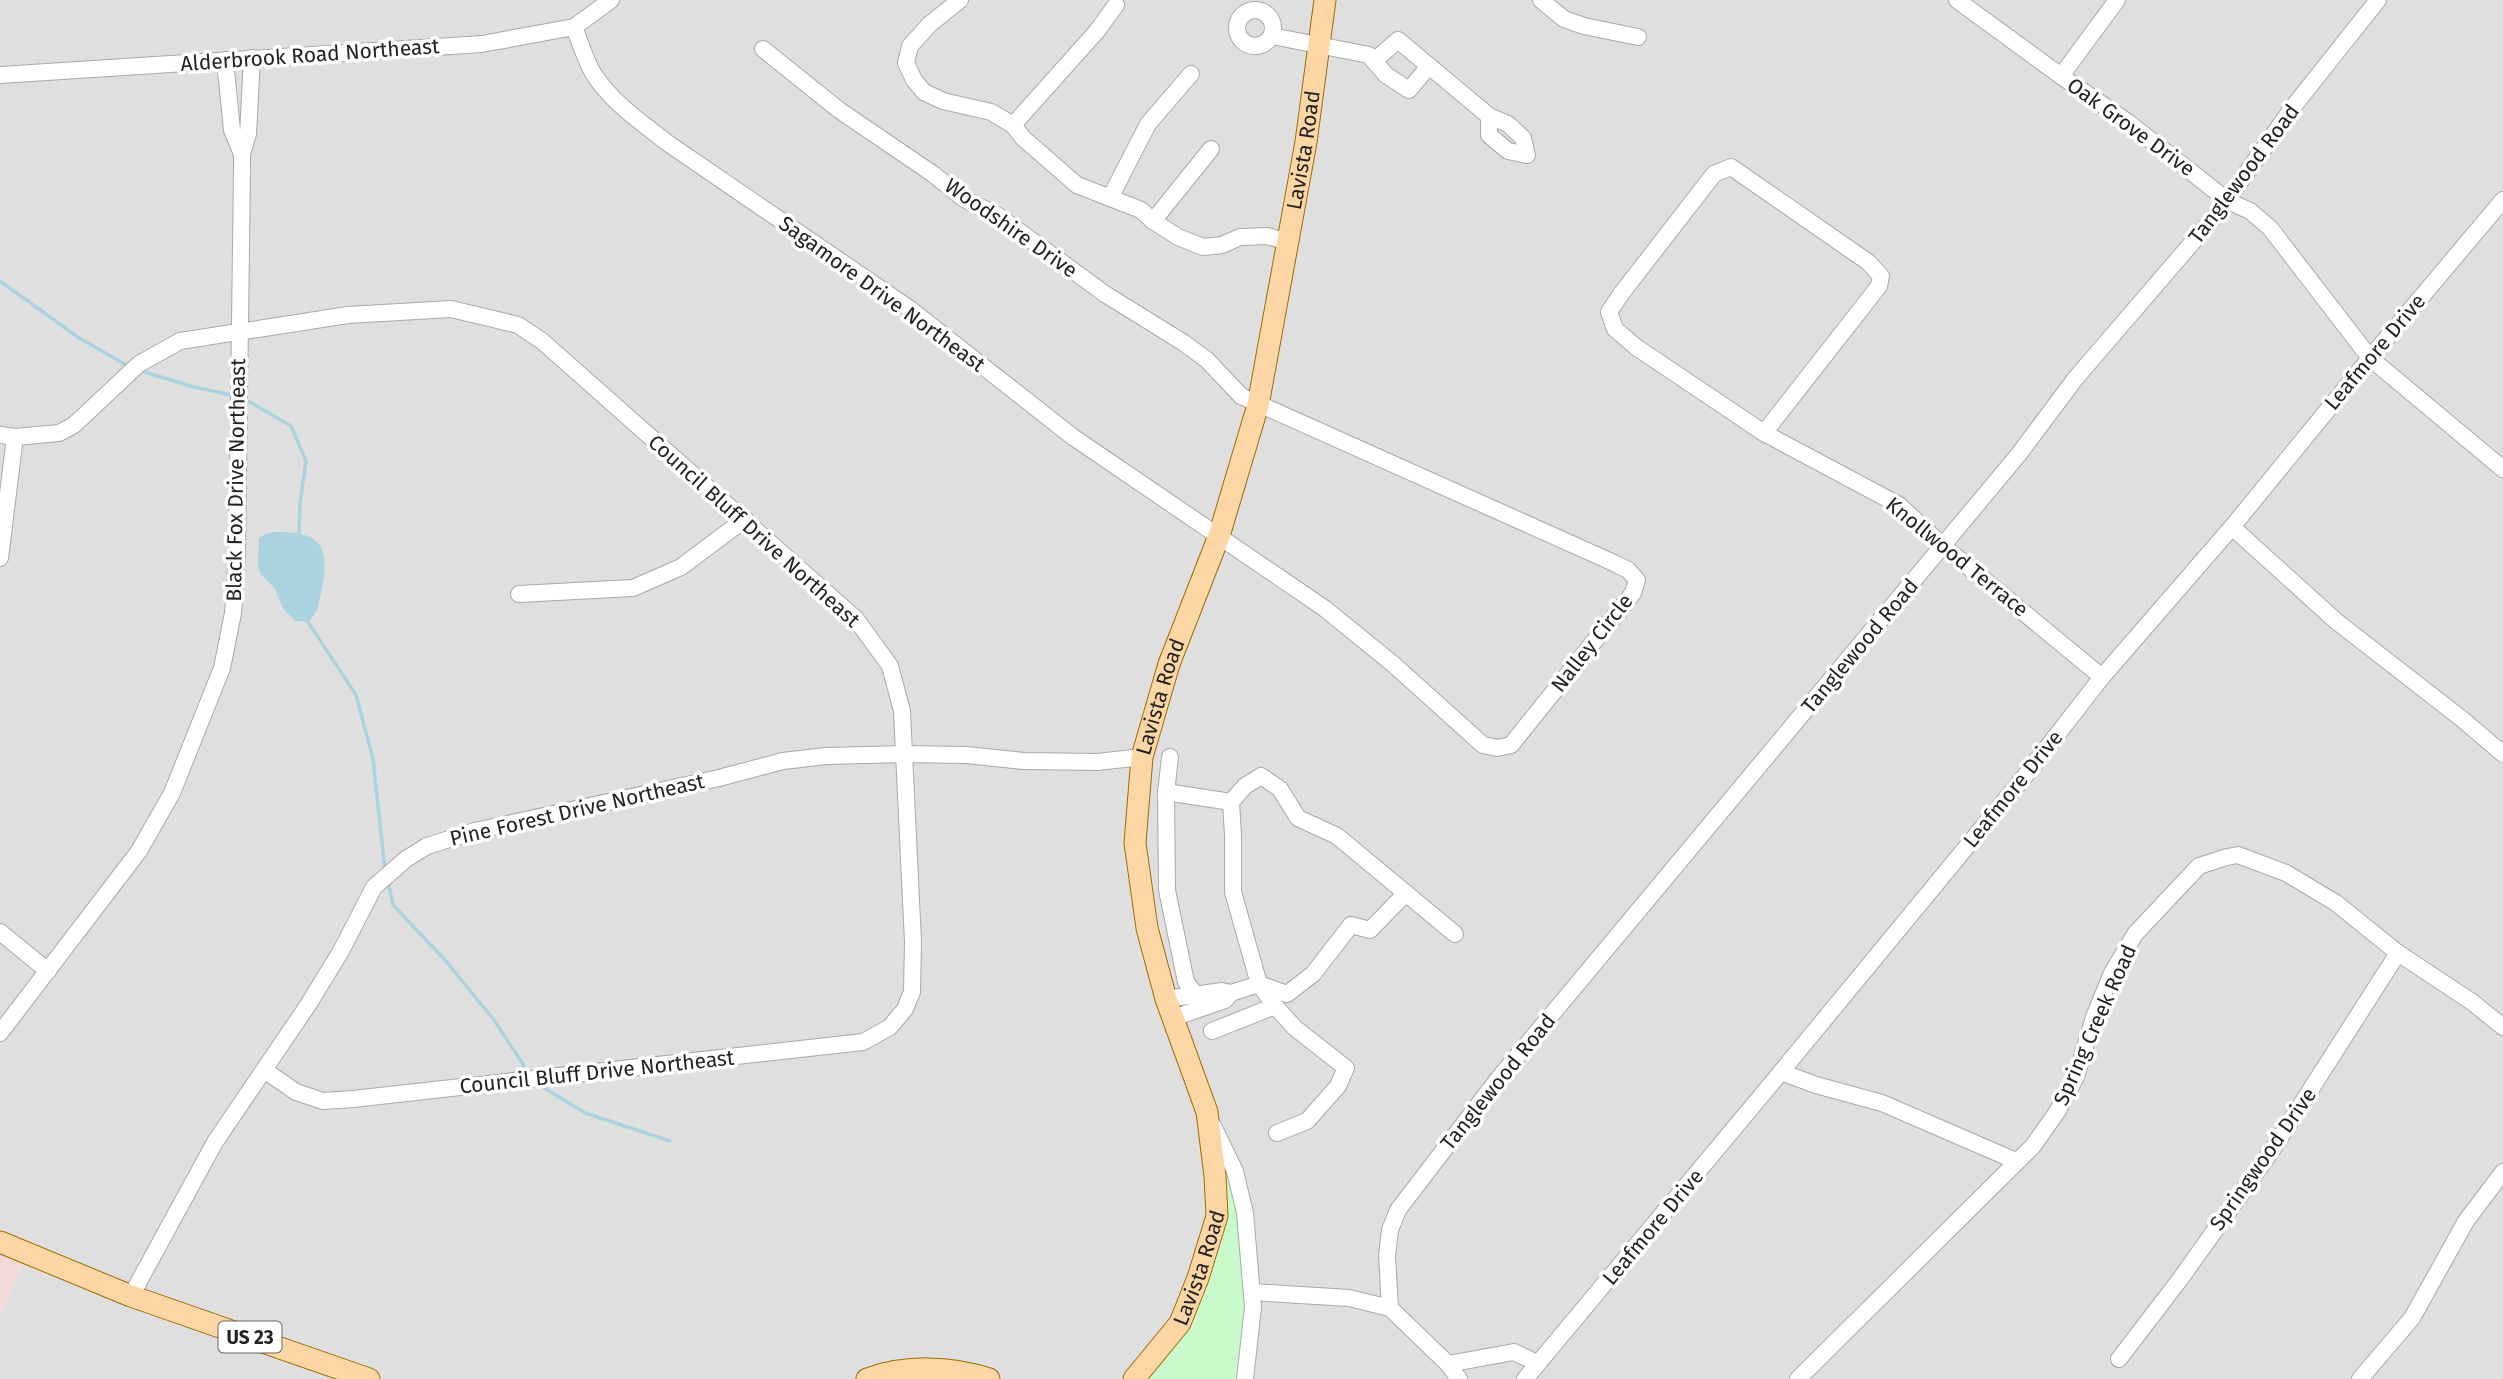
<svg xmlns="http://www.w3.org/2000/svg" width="2503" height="1379" font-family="'Fira Sans',sans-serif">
	<rect width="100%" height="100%" fill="#f2efe9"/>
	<path fill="#e0dfdf" d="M0 0H2503V1379H0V1315L27 1254 0 1242Z"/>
	<path fill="#f2dad9" d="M0 1242 27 1254 0 1315Z"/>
	<path fill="#c8facc" d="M1207 1112 1235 1171 1252 1292 1245 1379H1137L1180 1323 1217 1216Z"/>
	<path fill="#aad3df" d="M275 532C318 531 331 544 322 588 319 602 319 612 308 622L295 621 283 608 275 589 260 573 258 565 259 538 265 534Z"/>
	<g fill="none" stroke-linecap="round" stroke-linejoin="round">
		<g stroke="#aad3df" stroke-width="3.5">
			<path d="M0 281 79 338 128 366"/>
			<path d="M138 370 194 387 236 396"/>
			<path d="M243 398 291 426 306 461 300 503 299 533"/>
			<path d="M308 622 356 695 373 759 385 870"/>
			<path d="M388 881 393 905 445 960 494 1020 530 1075"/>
			<path d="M538 1084 585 1113 670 1141"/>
		</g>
		<g stroke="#a9a9a9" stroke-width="18">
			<g id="minor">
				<path d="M960 0 930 24 910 46 906 63 914 80 924 92 943 101 991 112 1013 125 1023 138 1077 185 1141 210 1153 221 1178 237 1203 247 1222 245 1240 237 1267 236 1289 242"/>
				<path d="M1541 0 1564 19 1584 26 1638 37"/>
				<path d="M1957 0 2061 76 2129 123 2228 201 2250 211 2270 228 2370 358 2503 469"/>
				<circle cx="1255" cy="28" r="18"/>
				<path d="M574 27C580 42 585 59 593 73 611 102 642 123 669 144L910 309 1073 437 1324 608 1393 664 1483 745 1497 748 1511 745 1633 593 1637 580 1628 570 1614 563 1241 396 1207 360 1184 343 1105 294 997 215 964 199 933 174 839 110 763 49"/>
				<path d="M1272 36 1369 55 1386 75 1409 90 1429 66 1489 116 1508 124 1523 138 1527 155 1508 151 1489 135V116"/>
				<path d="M225 60 232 130 242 154"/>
				<path d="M1374 61 1398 40 1429 66"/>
				<path d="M0 75 482 44 574 27 611 0"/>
				<path d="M2061 76 2117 0"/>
				<path d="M1013 125 1097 31 1116 5"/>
				<path d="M1731 167 1868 262 1881 276 1879 286 1764 433 1636 347 1615 329 1609 312 1621 294 1714 174Z"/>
				<path d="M1110 198 1148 124 1191 74"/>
				<path d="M1153 221 1211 149"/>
				<path d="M1764 433 1899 505 1943 546 2102 677"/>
				<path d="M0 435 15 437 59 433 74 425 139 364 180 341 348 315 451 309 518 325 542 341 856 619 890 666 902 711 913 942 912 992 905 1009 890 1027 863 1042 353 1099 323 1101 296 1092 264 1070"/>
				<path d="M2232 527 2336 621 2462 719 2503 754"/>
				<path d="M0 558 15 437"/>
				<path d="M519 594 633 588 681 567 745 519"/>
				<path d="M1170 757 1166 793 1167 890 1186 982 1195 994 1199 1008"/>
				<path d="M1166 792 1231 802"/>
				<path d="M0 932 48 971"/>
				<path d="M1166 999 1222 991 1231 993"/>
				<path d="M1173 1018 1225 1000 1231 993 1259 984 1287 994 1313 974 1351 925 1370 930 1406 893"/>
				<path d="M1212 1031 1275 1006"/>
				<path d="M0 1033 139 851 172 793 222 668 233 613 237 552 242 169V154L248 134 252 58"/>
				<path d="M1781 1072 1816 1085 1882 1103 2016 1161"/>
				<path d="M1213 1126 1235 1171 1245 1213 1253 1307 1245 1379"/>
				<path d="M1277 1133 1307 1121 1338 1086 1346 1068 1295 1028 1275 1006 1259 984 1233 892V836L1231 802 1245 786 1261 776 1280 789 1298 818 1337 836 1455 934"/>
				<path d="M1252 1292 1349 1298 1390 1308 1448 1364 1459 1379"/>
				<path d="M131 1296 215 1142 308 1005 341 951 374 887 406 859 427 846 475 831 719 778 783 761 826 756 905 754 966 755 1024 761 1097 762 1142 757"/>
				<path d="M1390 1308 1387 1255 1390 1230 1398 1210 1498 1079 2019 454 2075 379 2228 201 2230 196 2293 107 2378 0"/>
				<path d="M2119 1359 2181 1278 2272 1150 2398 953"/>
				<path d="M1448 1364 1514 1352 1537 1363"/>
				<path d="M1525 1379 1781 1072 2025 776 2102 677 2232 527 2370 358 2503 200"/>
				<path d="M1798 1379 2033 1146 2057 1112 2076 1077 2094 1017 2112 973 2135 934 2199 866 2227 857 2238 855 2286 873 2336 903 2398 953 2472 1002 2503 1027"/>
				<path d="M2360 1379 2412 1318 2466 1221 2503 1172"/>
			</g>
		</g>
		<g stroke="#a06b00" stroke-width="23">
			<g id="major">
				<path d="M0 1242 131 1296 369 1379"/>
				<path d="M867 1379C905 1365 951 1366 989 1379"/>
				<path id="s1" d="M1134 1379 1180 1323 1198 1278 1217 1216 1215 1176 1207 1112 1166 999 1147 928 1135 843 1142 757 1169 664 1219 536 1258 405 1306 142 1325 0"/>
			</g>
		</g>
		<use href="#minor" stroke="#fff" stroke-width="16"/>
		<use href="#major" stroke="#fcd6a4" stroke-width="21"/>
	</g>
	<g text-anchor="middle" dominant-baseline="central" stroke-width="7" stroke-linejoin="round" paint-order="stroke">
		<rect fill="#fff" stroke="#646464" stroke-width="2" x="218.5" y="1321.5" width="63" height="31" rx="5"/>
		<g font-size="19" font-weight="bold" fill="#222">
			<text x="250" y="1337">US 23</text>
		</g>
		<g font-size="21" fill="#222" stroke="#fff">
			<text transform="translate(310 55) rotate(-4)">Alderbrook Road Northeast</text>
			<text transform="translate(2131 127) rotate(36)">Oak Grove Drive</text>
			<text stroke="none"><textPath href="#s1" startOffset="1286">Lavista Road</textPath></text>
			<text transform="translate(2244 174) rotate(-53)">Tanglewood Road</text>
			<text transform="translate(1011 228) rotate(35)">Woodshire Drive</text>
			<text transform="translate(882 294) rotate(36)">Sagamore Drive Northeast</text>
			<text transform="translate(2375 352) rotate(-50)">Leafmore Drive</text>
			<text transform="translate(236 480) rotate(-89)">Black Fox Drive Northeast</text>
			<text transform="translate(754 531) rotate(42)">Council Bluff Drive Northeast</text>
			<text transform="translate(1957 557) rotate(39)">Knollwood Terrace</text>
			<text transform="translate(1592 643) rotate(-52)">Nalley Circle</text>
			<text transform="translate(1860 646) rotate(-50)">Tanglewood Road</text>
			<text stroke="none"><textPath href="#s1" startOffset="719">Lavista Road</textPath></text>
			<text transform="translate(2013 789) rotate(-51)">Leafmore Drive</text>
			<text transform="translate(577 810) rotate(-13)">Pine Forest Drive Northeast</text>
			<text transform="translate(2095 1025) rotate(-66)">Spring Creek Road</text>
			<text transform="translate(597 1072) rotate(-6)">Council Bluff Drive Northeast</text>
			<text transform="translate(1498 1082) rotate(-51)">Tanglewood Road</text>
			<text transform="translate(2263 1159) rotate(-55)">Springwood Drive</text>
			<text transform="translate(1653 1227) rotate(-50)">Leafmore Drive</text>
			<text stroke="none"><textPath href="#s1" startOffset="131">Lavista Road</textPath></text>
		</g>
	</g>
</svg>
